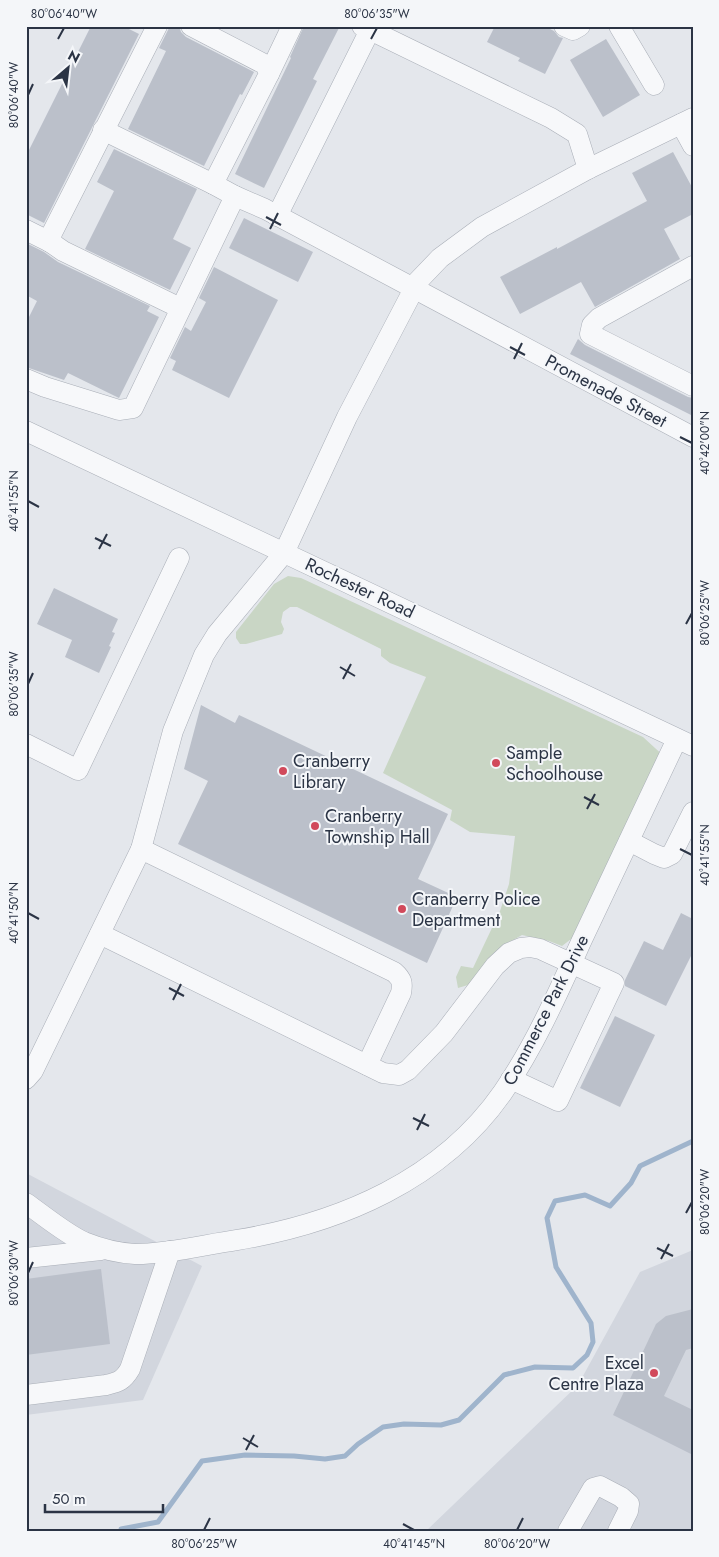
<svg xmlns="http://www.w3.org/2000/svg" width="719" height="1557" font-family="Jost,sans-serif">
	<rect width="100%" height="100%" fill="#e4e7ec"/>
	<g fill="#d2d6de">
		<path d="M26 1173 202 1266 143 1400 26 1415Z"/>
		<path d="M693 1250V1531H426L578 1385 640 1272Z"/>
	</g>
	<path fill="#c9d6c5" d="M288 576 301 578 643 737 667 759 575 936 562 946 549 941 522 935 508 943 478 973 468 985 458 988 456 977 461 966 473 968 500 911 509 884 515 836 470 832 450 820 452 810 383 773 426 677 390 663 381 656V649L297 607H290L283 612 281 622 284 629 282 634 246 644H240L236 638V632L274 584Z"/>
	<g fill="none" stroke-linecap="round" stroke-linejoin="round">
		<path stroke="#9fb4cc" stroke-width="5" d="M121 1531V1529L158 1522 202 1461 245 1455 294 1456 325 1459 345 1456 358 1444 383 1427 404 1424 441 1425 459 1420 504 1375 535 1367 573 1368 587 1355 593 1342 591 1323 556 1267 547 1218 555 1201 585 1195 610 1206 631 1183 640 1166 693 1141"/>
	</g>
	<g fill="#bbc0ca">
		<path d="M91 26H123L139 34 44 223 26 214V156Z"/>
		<path d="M170 26H179L181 32 186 37 254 72 242 95 240 94 204 166 128 129 166 51 159 48Z"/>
		<path d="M304 26H340L313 79 317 81 264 188 235 174 291 58 290 57Z"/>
		<path d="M495 26H544L554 31 559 37 563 38 545 74 518 61 520 58 487 42Z"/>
		<path d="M606 39 640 95 603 117 570 60Z"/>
		<path d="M114 149 197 189 173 239 191 248 170 290 85 249 114 191 97 182Z"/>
		<path d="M673 152 693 189V214L664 229 680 259 595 307 581 282 520 314 500 277 557 247V249L647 201 632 173Z"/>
		<path d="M244 218 313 252 298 282 229 248Z"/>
		<path d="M26 243 44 252 58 262 150 306 147 311 159 317 119 398 68 373 64 380 26 367V323L37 301 26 295Z"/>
		<path d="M214 267 278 300 229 398 172 370 176 361 170 358 185 327 191 331 206 302 199 298Z"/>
		<path d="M578 339 585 345 688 397 693 398V416L570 354Z"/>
		<path d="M54 588 118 619 112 632 115 633 109 646 111 647 99 673 65 657 72 640 37 624Z"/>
		<path d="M201 705 235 723 239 715 448 814 418 879 457 897 427 963 178 844 208 781 184 769Z"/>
		<path d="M681 913 693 919V952L666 1006 625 986V980L644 941 663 950Z"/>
		<path d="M615 1016 655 1035 620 1107 580 1088Z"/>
		<path d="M101 1269 110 1344 26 1355V1279Z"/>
		<path d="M693 1309V1348L686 1350 664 1396 693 1410V1455L613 1415 656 1324 666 1316Z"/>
	</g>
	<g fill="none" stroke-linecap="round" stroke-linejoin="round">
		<g stroke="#a9aeb7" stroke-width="21">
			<g id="minor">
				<path d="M157 26 52 233 50 242 63 251 180 308"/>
				<path d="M191 26 266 65 269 74 213 184 235 196"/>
				<path d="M362 26 551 118 577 134 588 169"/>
				<path d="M564 26 573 30 580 26"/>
				<path d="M619 26 654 85"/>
				<path d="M269 74 292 26"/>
				<path d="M681 124 693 146"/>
				<path d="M103 130 213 184"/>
				<path d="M277 216 372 26"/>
				<path d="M26 230 50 242"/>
				<path d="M693 266 599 318 592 325 590 334 693 386"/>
				<path d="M26 379 45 387 119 410 133 408 235 196 265 209 693 437"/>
				<path d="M26 431 693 746"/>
				<path d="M26 744 78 770 179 558"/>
				<path d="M629 841 654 854 664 858 672 854 693 812"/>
				<path d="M141 849 394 972C402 979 403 983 401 993L367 1065"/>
				<path d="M100 934 383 1073 399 1075 408 1070 444 1033 495 966 509 953 521 948 530 947 540 949 614 983 558 1101 511 1079"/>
				<path d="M26 1079 33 1071 141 849 173 731 204 655 217 634 284 553 347 417 418 281 440 258 482 227 588 169 693 118"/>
				<path d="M26 1203C43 1215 66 1234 84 1242 99 1248 118 1253 135 1254 168 1254 203 1245 237 1240 340 1223 442 1180 503 1092 535 1045 558 993 581 942 613 874 645 807 677 739"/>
				<path d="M26 1258 101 1250"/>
				<path d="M26 1395 106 1385C118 1382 123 1381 130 1369L170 1251"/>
				<path d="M568 1531 593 1488 600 1486 621 1497 629 1504 628 1511 618 1531"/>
			</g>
		</g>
		<use href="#minor" stroke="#f7f8fa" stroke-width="20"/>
	</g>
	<path fill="none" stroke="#2b3445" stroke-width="2" d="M58 39 64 28M371 39 377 28M28 95 33 84M266 217 281 225M270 229 278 213M510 347 525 355M514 359 522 343M680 437 692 443M28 501 39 507M95 538 111 546M99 549 107 534M686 624 692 613M340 667 355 676M343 679 351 664M28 684 33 673M584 797 599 805M587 809 595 794M680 849 692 855M28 913 39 919M169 988 184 996M173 1000 181 984M413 1118 429 1126M417 1130 425 1114M686 1213 692 1202M657 1248 673 1256M661 1259 669 1244M28 1273 33 1262M243 1438 258 1447M246 1450 254 1435M403 1524 414 1530M204 1530 210 1518M517 1530 523 1518"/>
	<g fill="#d1495b" stroke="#f4f6f9" stroke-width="2">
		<circle cx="496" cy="763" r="5"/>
		<circle cx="283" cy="771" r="5"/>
		<circle cx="315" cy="826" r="5"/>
		<circle cx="402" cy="909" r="5"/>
		<circle cx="654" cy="1373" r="5"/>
	</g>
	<g text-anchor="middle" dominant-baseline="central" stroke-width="4" stroke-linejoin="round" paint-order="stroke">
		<g font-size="18" fill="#2b3445" stroke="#f4f6f9">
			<text transform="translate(606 391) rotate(28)">Promenade Street</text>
			<text transform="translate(360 588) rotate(25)">Rochester Road</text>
			<text transform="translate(546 1010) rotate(-63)">Commerce Park Drive</text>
		</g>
		<g font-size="18" fill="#2b3445" stroke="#f4f6f9" text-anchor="start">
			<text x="506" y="753">Sample<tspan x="506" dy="21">Schoolhouse</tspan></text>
			<text x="293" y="761">Cranberry<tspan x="293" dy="21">Library</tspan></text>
			<text x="325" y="816">Cranberry<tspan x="325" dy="21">Township Hall</tspan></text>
			<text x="412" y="899">Cranberry Police<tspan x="412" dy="21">Department</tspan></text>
			<text x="644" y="1363" text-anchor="end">Excel<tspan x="644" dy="21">Centre Plaza</tspan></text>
		</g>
	</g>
	<rect width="719" height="1557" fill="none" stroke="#f4f6f9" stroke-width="55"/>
	<g transform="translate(68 68) rotate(28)" stroke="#f4f6f9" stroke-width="4" paint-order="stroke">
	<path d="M0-4L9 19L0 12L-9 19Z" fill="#2b3445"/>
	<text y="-8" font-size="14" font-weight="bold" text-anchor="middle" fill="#2b3445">N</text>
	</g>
	<path d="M45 1504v8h118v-8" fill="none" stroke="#2b3445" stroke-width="2.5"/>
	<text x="52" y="1504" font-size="15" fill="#2b3445" stroke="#f4f6f9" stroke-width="4" paint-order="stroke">50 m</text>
	<rect x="28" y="28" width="664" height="1502" fill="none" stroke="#2b3445" stroke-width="2"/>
	<g font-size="12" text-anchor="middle" fill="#2b3445">
		<text x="64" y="18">80°06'40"W</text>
		<text x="377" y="18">80°06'35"W</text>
		<text transform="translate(14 95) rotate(-90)" y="4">80°06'40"W</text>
		<text transform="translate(705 443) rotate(-90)" y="4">40°42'00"N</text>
		<text transform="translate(14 501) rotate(-90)" y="4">40°41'55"N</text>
		<text transform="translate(705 613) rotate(-90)" y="4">80°06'25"W</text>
		<text transform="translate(14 684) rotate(-90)" y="4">80°06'35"W</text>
		<text transform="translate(705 855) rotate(-90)" y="4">40°41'55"N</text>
		<text transform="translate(14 913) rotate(-90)" y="4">40°41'50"N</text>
		<text transform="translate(705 1202) rotate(-90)" y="4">80°06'20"W</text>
		<text transform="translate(14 1273) rotate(-90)" y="4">80°06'30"W</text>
		<text x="204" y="1548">80°06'25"W</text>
		<text x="414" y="1548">40°41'45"N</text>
		<text x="517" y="1548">80°06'20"W</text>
	</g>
</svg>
